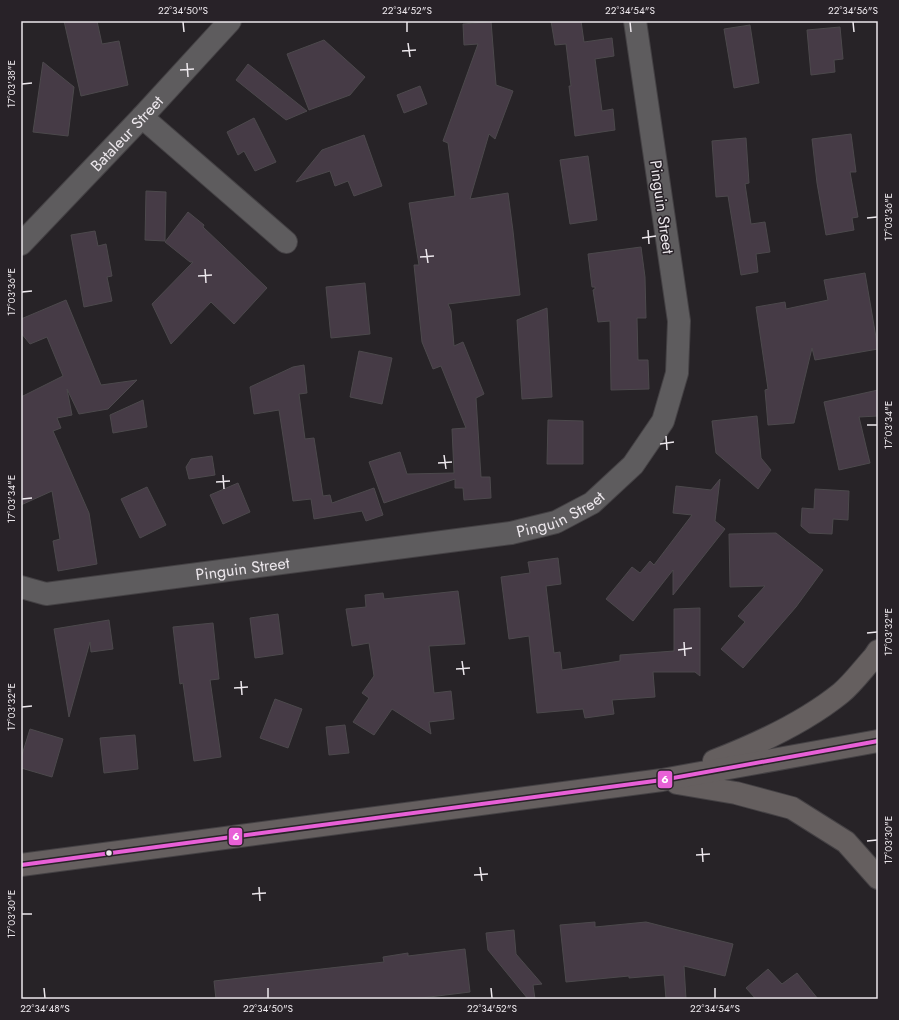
<svg xmlns="http://www.w3.org/2000/svg" width="899" height="1020" font-family="Jost,sans-serif">
	<rect width="100%" height="100%" fill="#272327"/>
	<g fill="#463b46" stroke="#4c494c">
		<path d="M64 21H97L102 44 119 41 128 85 81 96Z"/>
		<path d="M487 21H491L496 85 513 91 495 139 489 134 470 199 508 193 513 231 520 295 448 304 451 311 454 346 463 342 484 394 476 398 481 477H490L491 498 464 500 463 488H455V479L384 503 369 462 400 452 407 474 454 473 452 429 466 428 441 366 433 369 422 342 414 265H419L409 203 455 196 448 143 443 141 478 44 464 45 463 24 486 22Z"/>
		<path d="M551 21H581L584 42 612 38 614 56 595 59 602 111 613 109 615 130 575 136 569 86H571L566 44 555 45Z"/>
		<path d="M750 25 759 83 734 88 724 29Z"/>
		<path d="M840 27 843 59 834 60 835 72 811 75 807 30Z"/>
		<path d="M324 40 365 77 350 95 309 110 287 54Z"/>
		<path d="M43 62 74 87 68 136 33 132Z"/>
		<path d="M248 64 307 111 286 120 236 80Z"/>
		<path d="M420 86 427 104 404 113 397 95Z"/>
		<path d="M254 118 276 162 255 171 244 151 238 155 227 132Z"/>
		<path d="M851 134 856 172H850L858 217 852 218 854 230 826 235 817 183 812 139Z"/>
		<path d="M364 135 382 186 354 196 348 181 335 186 330 171 296 182 322 150Z"/>
		<path d="M746 138 749 183 745 184 751 224 765 222 770 252 756 254 758 272 741 275 728 196 716 197 712 141Z"/>
		<path d="M588 156 597 220 570 224 560 160Z"/>
		<path d="M146 191 166 192 165 241 145 240Z"/>
		<path d="M188 212 204 225 203 227 267 288 234 324 211 302 171 344 152 304 193 262H190L165 242Z"/>
		<path d="M95 231 98 246 106 244 112 276 107 277 112 301 84 307 71 235Z"/>
		<path d="M641 247 645 277 646 318H637L638 360H648L649 389 611 390 610 321 598 322 593 290 595 289V287H592L588 254Z"/>
		<path d="M865 273 878 349 815 360 812 348 794 423 768 425 765 390 768 389 756 307 785 302 786 309 828 300 824 280Z"/>
		<path d="M365 283 370 334 331 338 326 287Z"/>
		<path d="M66 300 101 385 137 380 108 409 79 414 67 389 72 415 57 418 61 428 53 431 89 513 97 564 58 571 53 541 60 539 52 491 21 505V397L63 376 47 337 30 344 21 333V319Z"/>
		<path d="M547 308 552 397 522 399 517 320Z"/>
		<path d="M359 351 392 358 382 404 350 397Z"/>
		<path d="M304 365 307 393 299 394 305 439 314 438 323 496 330 495 332 503 374 488 383 515 366 521 362 511 314 519 311 499 293 501 279 410 254 414 250 387 293 367Z"/>
		<path d="M878 390V416L859 417 870 463 839 470 824 402Z"/>
		<path d="M143 400 147 427 113 433 110 415Z"/>
		<path d="M757 416 761 458 771 470 758 489 716 453 712 421Z"/>
		<path d="M548 420 583 421V464H547Z"/>
		<path d="M212 456 215 475 189 479 186 467 191 459Z"/>
		<path d="M720 479 715 521 725 529 673 595V570L633 621 606 599 632 567 640 573 650 561 654 565 692 515 673 513 676 486 711 490Z"/>
		<path d="M238 483 250 512 223 524 210 495Z"/>
		<path d="M147 487 166 525 140 538 121 499Z"/>
		<path d="M815 489 849 491 848 520 833 519 832 534 809 533 801 526 802 508 814 509Z"/>
		<path d="M776 533 823 570 796 607 743 668 721 649 745 622 738 616 765 586 730 587 729 534Z"/>
		<path d="M558 558 561 584 546 586 554 653 560 652 562 670 620 661V655L674 651V609L700 608V676L695 672H653L655 697 612 700 614 714 585 718 583 709 537 713 529 636 509 639 501 577 530 573 528 562Z"/>
		<path d="M458 591 465 644 429 646 434 693 451 691 454 719 429 722 431 734 392 709 374 735 353 722 369 698 362 693 374 676 369 643 352 646 346 609 366 607 365 595 383 593 384 599Z"/>
		<path d="M278 614 283 654 255 658 250 618Z"/>
		<path d="M109 620 113 649 91 652 90 642 69 717 54 629Z"/>
		<path d="M213 623 219 679 210 680 221 757 194 761 183 683 180 684 173 627Z"/>
		<path d="M275 699 302 709 288 748 260 738Z"/>
		<path d="M345 725 349 753 329 755 326 727Z"/>
		<path d="M30 729 63 739 52 777 21 768V758Z"/>
		<path d="M135 735 138 769 104 773 100 738Z"/>
		<path d="M595 922V927L646 922 733 944 725 976 684 966 686 999H666L664 975 629 978V976L566 982 560 925Z"/>
		<path d="M514 930 516 954 542 984 533 985 535 999H528L488 950 486 933Z"/>
		<path d="M465 949 470 992 413 999H216L214 981 384 962 383 957 408 953V956Z"/>
		<path d="M768 969 782 984 797 973 818 999H756L746 988Z"/>
	</g>
	<g fill="none" stroke-linecap="round" stroke-linejoin="round">
		<g stroke="#444144" stroke-width="24">
			<g id="street">
				<path d="M142 117 286 242"/>
				<path id="s1" d="M21 244 142 117 230 21"/>
				<path id="s2" d="M21 587 46 594 511 533 556 522 592 503 633 465 663 421 677 373 679 321 635 21"/>
			</g>
		</g>
		<g stroke="#444144" stroke-width="24">
			<g id="secondary">
				<path d="M714 761C758 744 804 723 841 693 853 683 863 669 874 657L878 651"/>
				<path d="M677 783 736 793 792 808 846 842 878 878"/>
				<path d="M21 865 662 780 878 741"/>
			</g>
		</g>
		<use href="#street" stroke="#5e5c5e" stroke-width="22"/>
		<use href="#secondary" stroke="#655f5f" stroke-width="22"/>
		<g stroke="#282228" stroke-width="7">
			<path id="bus-1" d="M21 865 662 780 878 741"/>
		</g>
		<use href="#bus-1" stroke="#e860d7" stroke-width="4"/>
	</g>
	<path fill="none" stroke="#ece7ec" stroke-width="1.5" d="M183 22 184 32M407 22V32M630 22 631 32M853 22 854 32M408 43 410 57M402 51 416 50M187 63 188 77M180 70 194 69M22 84 32 83M867 218 877 217M648 230 649 244M642 238 656 236M426 249 428 263M420 257 434 256M205 269 206 283M198 276 212 275M22 292 32 291M867 425H877M666 436 667 450M660 444 674 442M444 455 446 469M438 463 452 462M223 475 224 489M216 482 230 481M22 499 32 498M867 633 877 632M684 642 685 656M678 650 692 648M462 661 464 675M456 669 470 668M241 681 242 695M234 688 248 687M22 707 32 706M867 841 877 840M702 848 703 862M696 855 710 854M480 867 482 881M474 875 488 874M259 887 260 901M252 894 266 893M22 914H32M44 988 45 998M268 988V998M491 988 492 998M715 988V998"/>
	<circle fill="#ece7ec" stroke="#282228" stroke-width="1.5" cx="109" cy="853" r="3.5"/>
	<g text-anchor="middle" dominant-baseline="central" stroke-width="3" stroke-linejoin="round" paint-order="stroke">
		<g font-size="16" fill="#ece7ec" stroke="#282228">
			<text stroke="none"><textPath href="#s1" startOffset="153">Bataleur Street</textPath></text>
			<text transform="translate(662 207) rotate(82)">Pinguin Street</text>
			<text stroke="none"><textPath href="#s2" startOffset="548">Pinguin Street</textPath></text>
			<text stroke="none"><textPath href="#s2" startOffset="224">Pinguin Street</textPath></text>
		</g>
	</g>
	<g stroke="#282228" stroke-width="1.5">
		<rect x="657" y="770" width="16" height="19" rx="4" fill="#e860d7"/>
		<rect x="228" y="827" width="15" height="19" rx="4" fill="#e860d7"/>
	</g>
	<g font-size="11" text-anchor="middle" font-weight="bold" fill="#fff">
		<text x="665" y="783">6</text>
		<text x="236" y="840">6</text>
	</g>
	<rect width="899" height="1020" fill="none" stroke="#282228" stroke-width="44"/>
	<rect x="22" y="22" width="855" height="976" fill="none" stroke="#ece7ec" stroke-width="1.5"/>
	<g font-size="10" text-anchor="middle" fill="#ece7ec">
		<text x="183" y="14">22°34'50"S</text>
		<text x="407" y="14">22°34'52"S</text>
		<text x="630" y="14">22°34'54"S</text>
		<text x="853" y="14">22°34'56"S</text>
		<text transform="translate(11 84) rotate(-90)" y="4">17°03'38"E</text>
		<text transform="translate(888 217) rotate(-90)" y="4">17°03'36"E</text>
		<text transform="translate(11 292) rotate(-90)" y="4">17°03'36"E</text>
		<text transform="translate(888 425) rotate(-90)" y="4">17°03'34"E</text>
		<text transform="translate(11 499) rotate(-90)" y="4">17°03'34"E</text>
		<text transform="translate(888 632) rotate(-90)" y="4">17°03'32"E</text>
		<text transform="translate(11 707) rotate(-90)" y="4">17°03'32"E</text>
		<text transform="translate(888 840) rotate(-90)" y="4">17°03'30"E</text>
		<text transform="translate(11 914) rotate(-90)" y="4">17°03'30"E</text>
		<text x="45" y="1012">22°34'48"S</text>
		<text x="268" y="1012">22°34'50"S</text>
		<text x="492" y="1012">22°34'52"S</text>
		<text x="715" y="1012">22°34'54"S</text>
	</g>
</svg>
